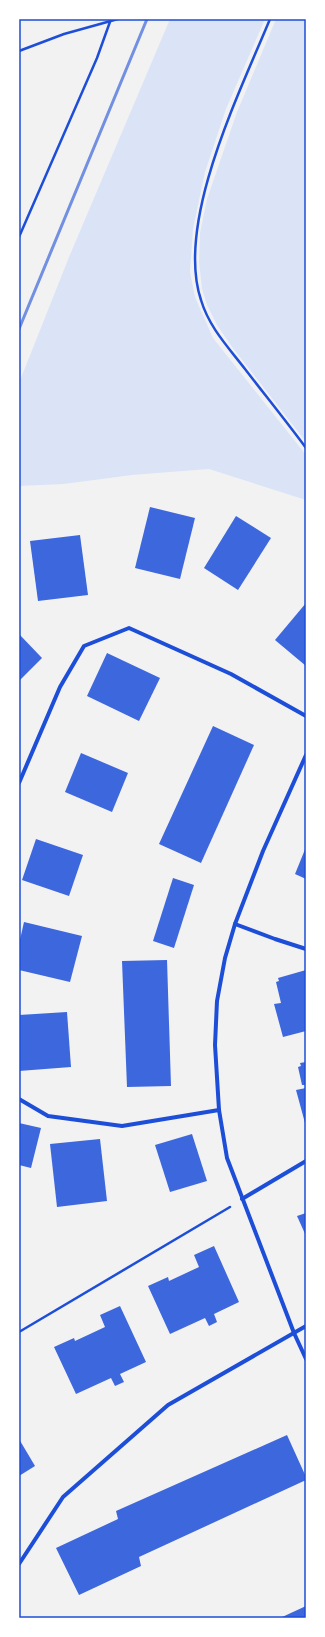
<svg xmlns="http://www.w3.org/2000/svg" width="325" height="1637" font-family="'Sofia Sans Condensed',sans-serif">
	<rect width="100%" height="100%" fill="#f2f2f2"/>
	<g fill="#dbe4f7">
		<path d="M170 19H265L226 109 205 172 193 229 190 272 195 297 213 338 306 455V500L209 469 132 475 64 484 19 486V383L69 257Z"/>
		<path d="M276 19H306V442L232 347 217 325 207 305 202 289 199 262 200 233 207 199 237 112Z"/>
	</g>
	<g fill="#3d67dc">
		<path d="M150 507 195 518 180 579 135 568Z"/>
		<path d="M236 516 271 538 238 590 204 568Z"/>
		<path d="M80 535 88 595 38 601 30 541Z"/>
		<path d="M306 603V666L275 640Z"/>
		<path d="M19 634 42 658 19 681Z"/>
		<path d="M107 653 160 678 139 721 87 696Z"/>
		<path d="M213 726 254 745 201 863 159 844Z"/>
		<path d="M81 753 128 773 112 812 65 792Z"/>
		<path d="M36 839 83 855 69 896 22 880Z"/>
		<path d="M306 847V879L295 874Z"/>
		<path d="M173 878 194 885 174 948 153 941Z"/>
		<path d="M24 922 82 936 70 982 19 970V944Z"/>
		<path d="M167 960 171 1086 127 1087 122 961Z"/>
		<path d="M306 970V1031L283 1037 274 1004 281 1003 276 982 279 981 278 978Z"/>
		<path d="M67 1012 71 1067 19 1071V1015Z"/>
		<path d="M306 1062V1085H302L298 1067 301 1066 300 1063Z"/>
		<path d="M306 1088V1122L305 1123 296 1090Z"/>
		<path d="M19 1123 41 1128 31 1168 19 1165Z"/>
		<path d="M192 1134 207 1181 170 1192 155 1145Z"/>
		<path d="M100 1139 107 1201 57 1207 50 1144Z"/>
		<path d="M306 1213V1236L297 1216Z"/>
		<path d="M214 1246 239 1302 214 1314 217 1322 209 1326 205 1318 170 1334 148 1286 168 1277 169 1281 199 1267 194 1255Z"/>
		<path d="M120 1306 146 1362 120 1374 124 1382 115 1386 111 1378 76 1394 54 1347 74 1338 75 1341 105 1327 100 1315Z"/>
		<path d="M287 1435 306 1477V1480L139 1557 141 1566 79 1595 56 1548 118 1519 116 1511Z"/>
		<path d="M19 1439 35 1466 19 1476Z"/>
		<path d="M306 1606V1618H280Z"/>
	</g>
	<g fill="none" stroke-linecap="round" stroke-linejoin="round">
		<g stroke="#1d4ed8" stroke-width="2.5">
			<path d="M270 19C240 92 175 222 201 300 209 327 228 347 245 369 265 395 286 421 306 448"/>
			<path d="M19 51 64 34 118 19"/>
			<path d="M19 237 97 58 111 19"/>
			<path d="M19 1332 230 1207"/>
		</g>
		<g stroke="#1d4ed8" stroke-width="4">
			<path d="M306 755 263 851 235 924 225 958 217 1001 215 1045 219 1110 227 1158 294 1333 306 1359"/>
			<path d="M19 783 60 687 84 646 129 628 231 674 306 716"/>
			<path d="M235 924 275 939 306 949"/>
			<path d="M19 1099 48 1116 122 1126 219 1110"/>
			<path d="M242 1199 306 1161"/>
			<path d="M19 1564 63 1497 168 1405 306 1326"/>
		</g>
		<path stroke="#7290e2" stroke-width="3" d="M19 329 147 19"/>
	</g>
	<rect width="325" height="1637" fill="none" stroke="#ffffff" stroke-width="40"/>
	<rect x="20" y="20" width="285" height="1597" fill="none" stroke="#1d4ed8" stroke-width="1.5"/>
</svg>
